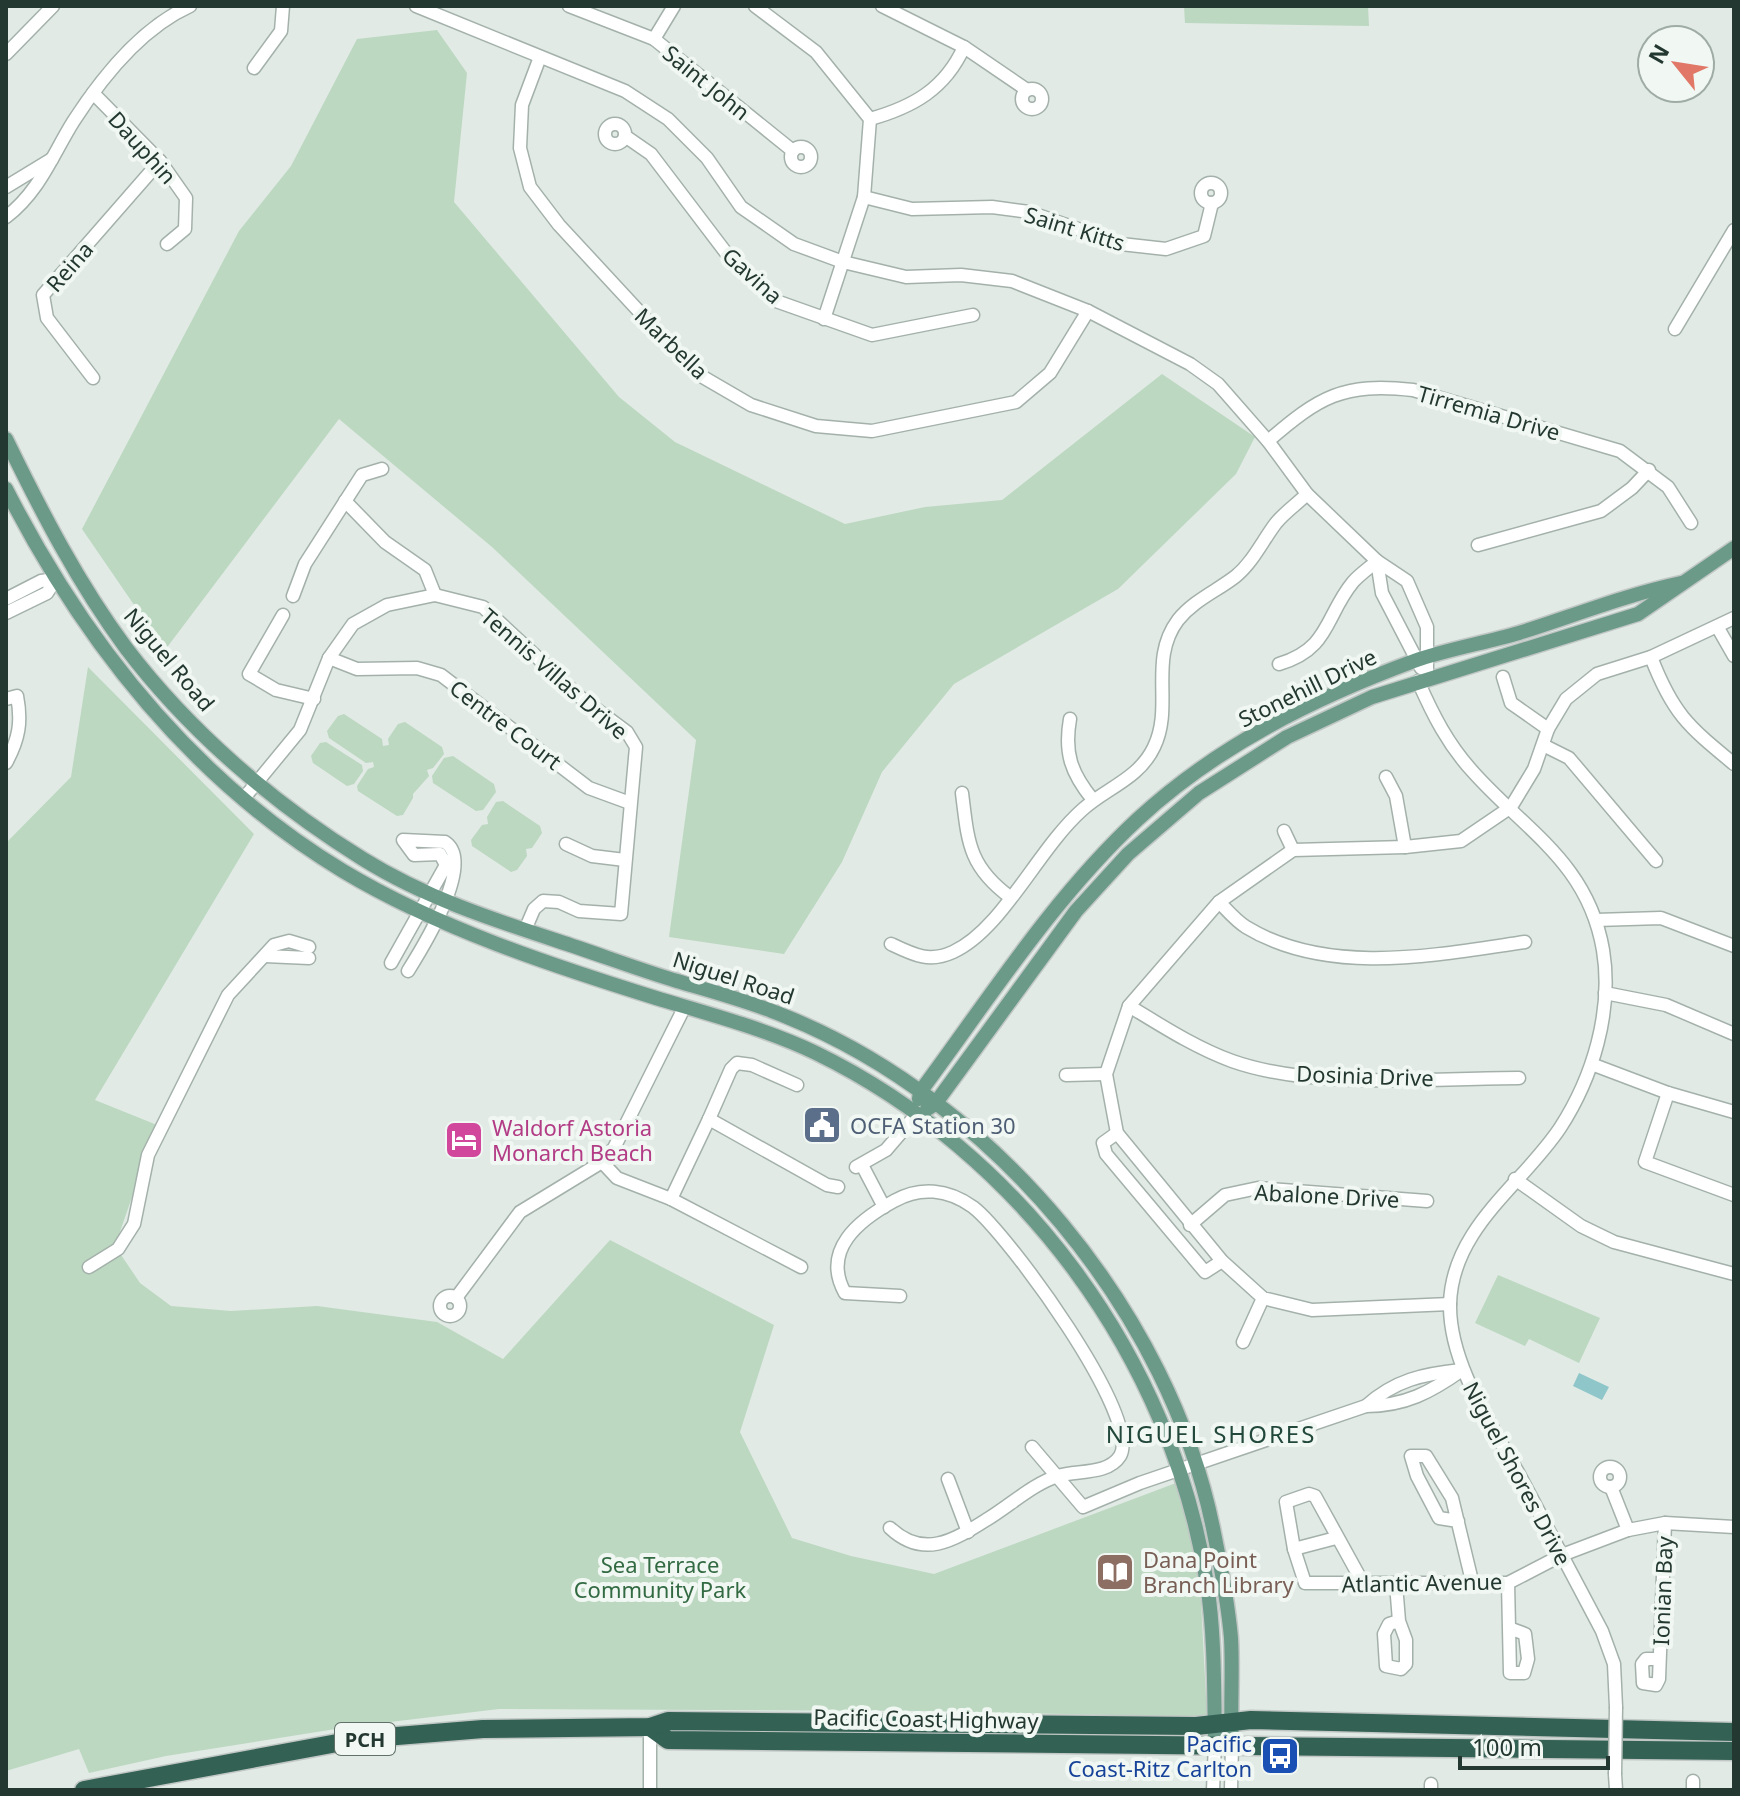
<svg xmlns="http://www.w3.org/2000/svg" width="1740" height="1796" font-family="'Noto Sans',sans-serif">
	<rect width="100%" height="100%" fill="#e1eae5"/>
	<g fill="#bcd8c1">
		<path d="M1184 6H1368L1369 26 1185 23Z"/>
		<path d="M437 30 467 73 454 202 619 397 675 442 845 524 925 507 1002 500 1162 374 1255 437 1236 474 1118 589 954 684 882 772 842 862 784 954 669 937 696 740 492 547 339 419 165 650 82 529 239 231 291 166 357 39Z"/>
		<path d="M88 667 254 834 95 1100 157 1125 115 1246 140 1283 171 1306 231 1311 317 1306 437 1322 503 1359 610 1240 774 1325 740 1432 792 1538 851 1556 934 1574 1176 1483 1199 1563 1207 1717 929 1711 499 1709 348 1727 166 1756 89 1773 79 1749 6 1771V843L71 777Z"/>
		<path d="M344 714 382 739 383 746 389 745 388 739 398 724 405 722 442 747 444 754 433 768 427 770 429 776 413 794V798L403 815 397 816 358 791 357 786 368 769 374 767 373 762 366 763 329 738 327 731 338 716Z"/>
		<path d="M326 742 362 765 363 771 354 784 347 786 313 763 311 756 320 743Z"/>
		<path d="M453 756 494 784 496 792 483 810 476 811 433 783 432 776 444 758Z"/>
		<path d="M503 801 540 826 542 833 532 848 526 849 527 856 517 870 511 872 472 846 471 840 482 825 488 824 487 817 496 802Z"/>
		<path d="M1498 1275 1600 1318 1579 1363 1529 1339 1525 1346 1475 1323Z"/>
	</g>
	<path fill="#8fc6c9" d="M1579 1373 1609 1387 1602 1400 1573 1386Z"/>
	<g fill="none" stroke-linecap="round" stroke-linejoin="round">
		<g stroke="#a4b1ab" stroke-width="15">
			<g id="minor">
				<path d="M416 6 625 91 668 119 707 158 741 207 794 244 843 262 906 277 961 275 1012 281 1088 311 1190 364 1218 384 1268 441 1307 494 1377 561 1407 581 1427 627V678"/>
				<path d="M569 6 654 39 793 151"/>
				<path d="M755 6 816 52 870 119 864 197 824 319"/>
				<path d="M882 6 964 47 1027 90"/>
				<path d="M654 39 674 6"/>
				<path d="M6 54 53 6"/>
				<path d="M540 57 522 105 520 148 530 187 559 225 696 373 751 405 816 426 872 431 1016 402 1050 373 1088 311"/>
				<path d="M254 68 281 31 283 6"/>
				<circle cx="1032" cy="99" r="10"/>
				<path d="M93 93 160 161 186 198 185 229 167 244"/>
				<path d="M870 119C913 107 945 89 964 47"/>
				<circle cx="615" cy="134" r="10"/>
				<path d="M625 136 651 154 730 258 776 301 872 335 973 315"/>
				<circle cx="801" cy="157" r="10"/>
				<circle cx="1211" cy="193" r="10"/>
				<path d="M6 187 52 159"/>
				<path d="M864 197 912 209 992 207 1029 212 1121 244 1166 249 1204 236 1212 203"/>
				<path d="M6 217C39 192 52 156 73 122 102 77 141 28 190 6"/>
				<path d="M1675 329 1734 230"/>
				<path d="M93 378 47 318 43 295 160 161"/>
				<path d="M1268 441C1319 397 1343 382 1413 390L1620 451 1668 487 1691 523"/>
				<path d="M345 501 385 542 425 570 435 595"/>
				<path d="M1478 545 1601 511 1632 488 1649 470"/>
				<path d="M1377 561 1382 593 1421 668"/>
				<path d="M293 596 305 564 362 475 382 469"/>
				<path d="M6 599 41 581 56 579"/>
				<path d="M6 613 47 593 56 579"/>
				<path d="M283 615 249 674 276 690 314 699"/>
				<path d="M1718 628 1734 656"/>
				<path d="M1651 657C1673 714 1688 726 1734 764"/>
				<path d="M329 658 357 669 417 668 441 675 589 788 630 803"/>
				<path d="M1279 664C1330 649 1325 616 1353 582 1359 575 1369 568 1377 561"/>
				<path d="M1503 677 1511 703 1548 729"/>
				<path d="M1418 681C1433 715 1448 745 1474 773 1526 831 1588 863 1603 950 1613 1011 1593 1077 1560 1128 1522 1185 1452 1228 1450 1304 1449 1364 1492 1425 1520 1476 1547 1528 1575 1579 1602 1631L1614 1664 1616 1707"/>
				<path d="M6 699 17 696C22 722 19 739 6 763"/>
				<path d="M1070 719C1064 753 1071 773 1093 800"/>
				<path d="M1543 745 1569 758 1656 861"/>
				<path d="M1386 777 1396 796 1405 847"/>
				<path d="M962 793C968 841 968 866 1010 897"/>
				<path d="M244 798 300 730 329 658 353 624 387 605 435 595 483 607 580 697 627 732 636 747 621 914 579 911 559 902 543 901 534 909 525 930"/>
				<path d="M1284 831 1293 850"/>
				<path d="M566 844 592 856 625 860"/>
				<path d="M1219 902C1227 910 1236 921 1246 927 1328 977 1436 955 1525 942"/>
				<path d="M1596 920 1661 918 1734 946"/>
				<path d="M891 944C914 955 929 963 953 952 1002 930 1038 849 1082 810 1106 788 1139 779 1154 747 1174 706 1148 660 1178 620 1194 600 1217 591 1236 576 1253 562 1263 540 1276 523 1285 512 1297 504 1307 494"/>
				<path d="M265 956 309 958"/>
				<path d="M391 963 446 865 440 854 414 855 403 840 445 842C476 862 423 947 408 971"/>
				<path d="M1605 993 1666 1005 1734 1034"/>
				<path d="M1129 1006C1162 1026 1196 1048 1232 1061 1314 1090 1432 1078 1519 1078"/>
				<path d="M1594 1065 1668 1093 1734 1112"/>
				<path d="M1066 1075 1106 1074"/>
				<path d="M1668 1093 1645 1162 1734 1195"/>
				<path d="M709 1119 731 1069 737 1063 752 1065 797 1085"/>
				<path d="M1117 1133 1103 1143 1106 1154 1205 1272 1222 1261"/>
				<path d="M602 1162 617 1178 671 1199 801 1267"/>
				<path d="M862 1165 884 1207"/>
				<path d="M856 1167 886 1150 916 1115"/>
				<path d="M1515 1179 1581 1226 1614 1242 1734 1274"/>
				<path d="M671 1199 709 1119 827 1185 838 1187"/>
				<path d="M1190 1225 1225 1195 1258 1188 1427 1201"/>
				<path d="M89 1267 118 1249 134 1224 148 1155 228 995 274 945 289 941 309 947"/>
				<circle cx="450" cy="1306" r="10"/>
				<path d="M456 1298 520 1212 602 1162 614 1148 685 1006"/>
				<path d="M1450 1304 1312 1310 1263 1298 1222 1261 1117 1133 1106 1074 1129 1006 1219 902 1293 850 1405 847 1461 841 1511 807 1534 769 1548 729 1566 699 1597 674 1651 657 1734 618"/>
				<path d="M1243 1342 1263 1298"/>
				<path d="M1366 1406C1395 1380 1423 1374 1461 1370"/>
				<path d="M1032 1447 1083 1507 1140 1483 1366 1406C1405 1406 1431 1392 1462 1370"/>
				<circle cx="1610" cy="1477" r="10"/>
				<path d="M948 1479 968 1532"/>
				<path d="M1611 1487 1628 1530"/>
				<path d="M1458 1521 1439 1518 1417 1476 1411 1456H1426L1452 1498 1472 1581"/>
				<path d="M890 1528C923 1559 953 1541 986 1520 1008 1507 1034 1483 1058 1476 1077 1470 1108 1475 1120 1456 1143 1418 1007 1233 973 1207 948 1189 920 1186 894 1201 859 1220 821 1250 845 1293L900 1296"/>
				<path d="M1294 1549 1336 1538"/>
				<path d="M1363 1583 1315 1496 1309 1494 1286 1502 1294 1549 1305 1583H1508L1562 1555 1628 1530 1665 1523 1734 1527"/>
				<path d="M1508 1583 1510 1673H1524L1528 1659 1525 1634 1509 1628"/>
				<path d="M1396 1584 1399 1621 1389 1624 1384 1634 1386 1666 1401 1669 1406 1664V1640L1399 1621"/>
				<path d="M1659 1659H1646L1642 1664 1643 1683 1656 1685 1659 1679 1665 1523"/>
				<path d="M1615 1774 1616 1790"/>
				<path d="M1431 1784V1790"/>
				<path d="M650 1790V1727"/>
				<path d="M1213 1790 1215 1744"/>
				<path d="M1231 1790 1232 1744"/>
				<path d="M1693 1790V1781"/>
			</g>
		</g>
		<g stroke="#c1c7c5" stroke-width="17">
			<g id="major">
				<path d="M6 439C41 511 78 583 126 648 189 731 274 804 363 859 424 897 491 919 558 941 598 954 637 969 677 981 714 992 752 1002 787 1017 994 1101 1171 1313 1214 1533 1221 1567 1228 1603 1231 1638 1233 1673 1230 1708 1232 1744"/>
				<path d="M6 489C85 644 193 780 343 871 438 928 550 965 656 998 709 1014 766 1029 816 1053 1021 1153 1172 1358 1207 1584 1215 1636 1214 1692 1215 1744"/>
				<path d="M919 1099 920 1092C989 999 1053 898 1138 819 1217 746 1314 698 1414 661 1448 649 1485 643 1519 633 1573 616 1625 595 1681 583"/>
				<path d="M927 1109 935 1104 1076 911 1128 854 1199 793 1287 737 1372 697 1638 614 1734 548"/>
			</g>
		</g>
		<g stroke="#c1c7c5" stroke-width="21">
			<g id="highway">
				<path d="M650 1727 668 1740 1734 1751"/>
				<path d="M84 1790 348 1741 397 1736 483 1729 650 1727 668 1721 1196 1726 1251 1720 1734 1732"/>
			</g>
		</g>
		<use href="#minor" stroke="#fff" stroke-width="12"/>
		<use href="#major" stroke="#6b9a89" stroke-width="14"/>
		<use href="#highway" stroke="#336153" stroke-width="18"/>
		<g stroke="#a4b1ab" stroke-width="15" stroke-linecap="butt">
			<path id="minor-bridge" d="M1615 1774 1616 1707"/>
		</g>
		<use href="#minor-bridge" stroke="#fff" stroke-width="12"/>
	</g>
	<defs>
		<g id="civic-square" transform="scale(2)"><rect x="-9" y="-9" width="18" height="18" rx="4" fill="#5c6f8a" stroke="#f1f7f3"/><path d="M-.6-6.5H3V-4.5H.6V-3L4-1V1h2V6H-6V1h2V-1L-.6-3ZM-1.2 2.5V6h2.4V2.5Z" fill="#fff"/></g>
		<g id="hotel-square" transform="scale(2)"><rect x="-9" y="-9" width="18" height="18" rx="4" fill="#d1479c" stroke="#f1f7f3"/><path d="M-6-4.5h1.5V1H6V5H4.5V3h-9V5H-6ZM-4 0a1.8 1.8 0 1 1 3.6 0ZM.5 0V-2.5h3Q6-2.5 6 0Z" fill="#fff"/></g>
		<g id="library-square" transform="scale(2)"><rect x="-9" y="-9" width="18" height="18" rx="4" fill="#8d6e63" stroke="#f1f7f3"/><path d="M-6-4Q-3-5.5-.7-3.5V5Q-3 3-6 4ZM6-4Q3-5.5 .7-3.5V5Q3 3 6 4Z" fill="#fff"/></g>
		<g id="bus-square" transform="scale(2)"><rect x="-9" y="-9" width="18" height="18" rx="4" fill="#1a4fb4" stroke="#f1f7f3"/><path d="M-5-6H5V4H4V6H2V4H-2V6H-4V4H-5ZM-3.5-4V0h7V-4ZM-3.5 1.2v1.5H-2V1.2ZM2 1.2v1.5H3.5V1.2Z" fill="#fff"/></g>
	</defs>
	<g fill-rule="evenodd">
		<use href="#civic-square" x="822" y="1125"/>
		<use href="#hotel-square" x="464" y="1140"/>
		<use href="#library-square" x="1115" y="1572"/>
		<use href="#bus-square" x="1280" y="1756"/>
	</g>
	<g text-anchor="middle" dominant-baseline="central" stroke-width="8" stroke-linejoin="round" paint-order="stroke">
		<rect fill="#f1f7f3" stroke="#61716a" stroke-width="2" x="335" y="1723" width="60" height="32" rx="6"/>
		<g font-size="20" font-weight="bold" fill="#233830">
			<text x="365" y="1739">PCH</text>
		</g>
		<g font-size="22" fill="#233830" stroke="#f1f7f3">
			<text transform="translate(707 82) rotate(39)">Saint John</text>
			<text transform="translate(143 147) rotate(48)">Dauphin</text>
			<text transform="translate(1075 228) rotate(17)">Saint Kitts</text>
			<text transform="translate(69 266) rotate(-49)">Reina</text>
			<text transform="translate(753 275) rotate(42)">Gavina</text>
			<text transform="translate(672 343) rotate(44)">Marbella</text>
			<text transform="translate(1489 412) rotate(16)">Tirremia Drive</text>
			<text transform="translate(170 659) rotate(50)">Niguel Road</text>
			<text transform="translate(555 673) rotate(41)">Tennis Villas Drive</text>
			<text transform="translate(1307 687) rotate(-26)">Stonehill Drive</text>
			<text transform="translate(506 724) rotate(37)">Centre Court</text>
			<text transform="translate(734 977) rotate(18)">Niguel Road</text>
			<text transform="translate(1365 1075) rotate(2)">Dosinia Drive</text>
			<text transform="translate(1327 1195) rotate(3)">Abalone Drive</text>
			<text transform="translate(1518 1473) rotate(62)">Niguel Shores Drive</text>
			<text transform="translate(1422 1582) rotate(-1)">Atlantic Avenue</text>
			<text transform="translate(1662 1591) rotate(-88)">Ionian Bay</text>
			<text transform="translate(926 1718) rotate(1)">Pacific Coast Highway</text>
		</g>
		<g font-size="22" fill="#4e5e75" stroke="#f1f7f3" text-anchor="start">
			<text x="850" y="1125">OCFA Station 30</text>
		</g>
		<g font-size="22" fill="#b23c85" stroke="#f1f7f3" text-anchor="start">
			<text x="492" y="1127">Waldorf Astoria<tspan x="492" dy="25">Monarch Beach</tspan></text>
		</g>
		<g font-size="22" fill="#785e54" stroke="#f1f7f3" text-anchor="start">
			<text x="1143" y="1559">Dana Point<tspan x="1143" dy="25">Branch Library</tspan></text>
		</g>
		<g font-size="22" fill="#326a42" stroke="#f1f7f3">
			<text x="660" y="1564">Sea Terrace<tspan x="660" dy="25">Community Park</tspan></text>
		</g>
		<g font-size="22" fill="#164399" stroke="#f1f7f3" text-anchor="end">
			<text x="1252" y="1743">Pacific<tspan x="1252" dy="25">Coast-Ritz Carlton</tspan></text>
		</g>
		<g font-size="24" letter-spacing="2" fill="#22483b" stroke="#f1f7f3">
			<text x="1211" y="1433">NIGUEL SHORES</text>
		</g>
	</g>
	<rect width="1740" height="1796" fill="none" stroke="#233830" stroke-width="16"/>
	<g transform="translate(1676 64) rotate(300)"><circle r="38" fill="#f1f7f3" stroke="#9faba5" stroke-width="2"/>
	<path d="M0-6L14 30L0 20L-14 30Z" fill="#e17867"/>
	<text y="-12" font-size="22" font-weight="bold" text-anchor="middle" fill="#233830">N</text>
	</g>
	<path d="M1460 1756v12h148v-12" fill="none" stroke="#233830" stroke-width="4"/>
	<text x="1472" y="1756" font-size="24" fill="#233830" stroke="#f1f7f3" stroke-width="6" paint-order="stroke">100 m</text>
</svg>
